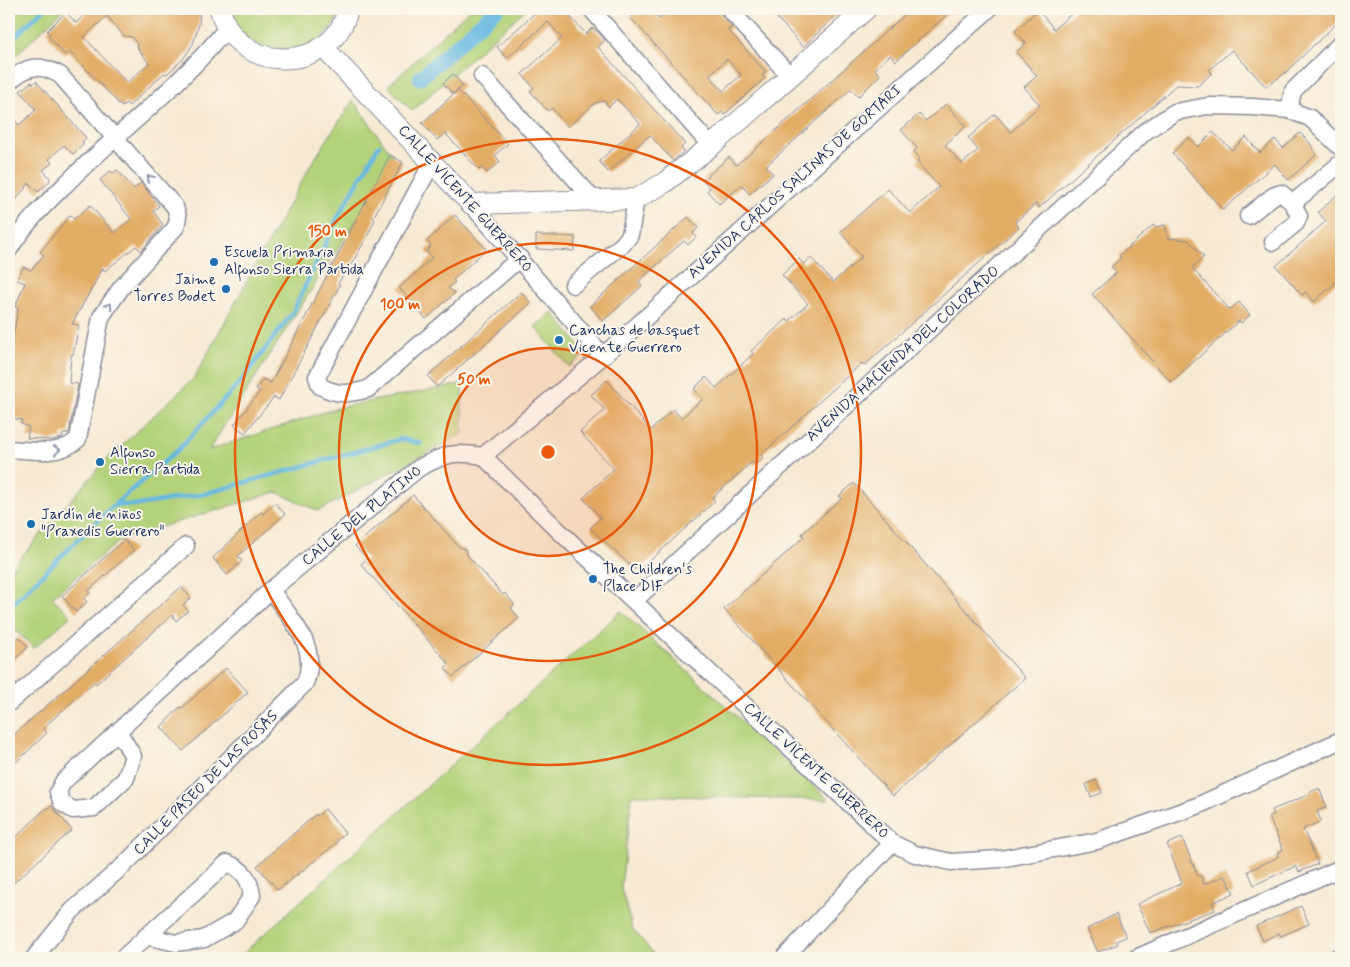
<svg xmlns="http://www.w3.org/2000/svg" width="1350" height="967" font-family="Mynerve,sans-serif">
	<rect width="100%" height="100%" fill="#fbf7ec"/>
	<filter id="ink" filterUnits="userSpaceOnUse"><feTurbulence type="fractalNoise" baseFrequency=".02" numOctaves="2"/><feDisplacementMap in="SourceGraphic" scale="10" xChannelSelector="R" yChannelSelector="G"/><feConvolveMatrix kernelMatrix="1 2 1 2 8 2 1 2 1" color-interpolation-filters="sRGB"/></filter>
	<filter id="wash" filterUnits="userSpaceOnUse"><feTurbulence type="fractalNoise" baseFrequency=".0096" numOctaves="4" result="noise"/><feDisplacementMap in="SourceGraphic" scale="20" xChannelSelector="R" yChannelSelector="G"/><feGaussianBlur stdDeviation="1.12" result="paint"/><feColorMatrix in="noise" values="0 0 0 0 0 0 0 0 0 0 0 0 0 0 0 0 0 1.4 0 .05"/><feComposite in="paint" operator="in"/></filter>
	<g filter="url(#wash)">
		<rect width="100%" height="100%" fill="#f7ead5"/>
		<g fill="#b4d279" stroke="#68806c">
			<path d="M9 9H64L9 62Z"/>
			<path d="M228 9H340L335 22 323 37 306 47 267 49 250 41 236 27Z"/>
			<path d="M470 9H526L412 111 388 86Z"/>
			<path d="M353 100 395 159 209 450 340 407 462 384 463 434 318 511 276 492 122 539 52 597 71 616 34 648 14 629 9 633V571L104 462 194 378 310 166Z"/>
			<path d="M552 312 586 353 569 367 535 327Z"/>
			<path d="M621 611 829 800 632 795 621 888 632 928 657 958H238Z"/>
		</g>
		<g fill="none" stroke-linecap="round" stroke-linejoin="round">
			<g stroke="#64b8e0" stroke-width="4.5">
				<path d="M9 42 44 9"/>
				<path d="M114 505H139L204 494 401 439 420 443"/>
				<path d="M9 607 114 505 179 449 242 380 293 312 338 217 379 145"/>
			</g>
			<path stroke="#64b8e0" stroke-width="15" d="M420 78 497 9"/>
		</g>
		<g id="blocks">
			<g fill="#e2ad66" fill-rule="evenodd">
				<path d="M91 9H200L199 24 193 44 183 59 167 74 164 73 129 106 126 103 122 107 69 51 65 55 48 36 50 34 47 31 66 12 76 23ZM107 16 124 36 132 37 137 44 138 49 149 63 127 83 84 37Z"/>
				<path d="M530 9H563L586 34 592 28 598 32 605 40 598 47 685 144 681 148 684 151 673 161 650 135 608 172 599 161 640 124 617 99 609 107 604 101 595 103 568 127 552 108 548 111 530 91 534 88 522 74 562 38 548 22 507 58 497 47 534 14Z"/>
				<path d="M630 9H650L659 19 671 9H719L722 16 732 27 728 30 766 72 762 75 765 78 724 115 722 112 718 115 630 17 634 14ZM727 59 741 75 723 91 709 75Z"/>
				<path d="M769 9H842L803 47Z"/>
				<path d="M911 9H953L896 61 890 55 875 69 880 75 858 97 851 89 766 166 773 174 749 194 742 185 719 204 707 191 710 188 703 180 729 157 736 165 752 152Z"/>
				<path d="M1077 9H1341V19L1285 73 1266 87 1232 50 1209 70 1212 73 1198 86 1176 85 1039 208 1036 204 1015 222 1019 227 864 366 862 363 761 455 763 458 759 461 755 465 752 462 712 498 715 501 642 568 634 569 591 529V527L601 518 583 498 614 469 580 432 605 410 591 395 607 380 651 430 673 409 681 418 703 399 694 389 706 377 716 388 753 354 751 351 787 319 789 321 808 304 782 275 799 259 804 264 811 258 833 282 862 257 840 232 888 189 910 213 939 187 917 162 920 159 914 151 917 148 901 130 919 114 926 121 946 104 966 126 945 145 962 164 978 150 968 138 995 114 1011 132 1040 105 1024 87 1037 76 1016 52 1026 43 1015 31 1038 10 1054 29Z"/>
				<path d="M453 74 463 86 458 90 508 144 495 155 500 162 487 173 482 167 479 170 445 133 437 140 422 123 458 90 453 94 443 83Z"/>
				<path d="M36 81 86 138 82 142 84 144 73 154 64 145 49 159 52 163 43 170 50 178 49 182 38 192 29 183 16 200 9 194V114L19 125 36 110 20 91 31 82 33 84Z"/>
				<path d="M1213 132 1232 150 1246 137 1260 153 1275 139 1283 148 1300 133 1310 143 1316 155 1288 180 1275 164 1223 210 1172 153 1189 137 1198 147Z"/>
				<path d="M390 155 403 162 373 218 375 220 368 235 351 265 349 264 338 284 340 285 279 400 274 397 245 433 234 425 260 391 256 389 263 379 271 383Z"/>
				<path d="M117 170 134 189 141 183 159 206 153 211 163 225 141 251 136 246 105 271 103 268 72 324 79 325 73 355H71L69 383 78 384 69 433 63 434 62 438 53 440 27 438 29 427 21 424 22 420 9 418V361L18 308 15 307 25 283 17 280 23 267 31 270 44 255 40 252 70 215 74 219 90 205 114 233 131 219 100 180 110 171 113 173Z"/>
				<path d="M1341 191V208L1339 210 1341 213V278L1314 302 1306 292 1302 295 1276 266 1326 221 1318 212Z"/>
				<path d="M455 215 486 249 453 280 455 282 448 288 455 293 426 319 399 288 432 258 426 251 431 246 427 241Z"/>
				<path d="M688 217 698 228 693 233 696 237 688 245 684 241 669 254 639 281 642 286 603 321 590 306Z"/>
				<path d="M1153 225 1155 227 1165 225 1168 238 1188 240 1204 257 1192 268 1230 310 1239 302 1250 315 1241 323 1239 321 1171 382 1092 294 1117 272 1111 267 1121 258 1119 256Z"/>
				<path d="M536 235 575 237 574 251 536 249Z"/>
				<path d="M521 292 531 303 437 387 428 376Z"/>
				<path d="M854 483 1025 678 893 796 724 609 804 537 802 534 842 498 839 496Z"/>
				<path d="M413 495 459 547 465 549 467 555 503 595 505 593 514 604 511 608 519 618 453 677 445 668 449 664 361 564 367 559 355 546Z"/>
				<path d="M275 503 285 514 238 556 242 561 227 575 213 558 261 512 263 514Z"/>
				<path d="M124 540 134 550 88 591 90 593 84 599 87 602 76 612 62 596Z"/>
				<path d="M181 587 191 598 183 605 188 611 176 621 172 615 96 684 94 682 43 728 47 733 9 769V739Z"/>
				<path d="M19 637 28 647 9 665V646Z"/>
				<path d="M226 668 248 692 183 751 161 727 180 707 182 708Z"/>
				<path d="M1096 780 1102 793 1091 797 1086 784Z"/>
				<path d="M1319 788 1327 807 1317 811 1321 821 1303 829 1318 864 1299 872 1296 866 1254 885 1248 871 1278 857 1277 853 1283 850 1269 817 1274 814 1272 810 1310 794 1309 793Z"/>
				<path d="M51 806 72 830 9 887V860L14 856 9 851V844L42 812Z"/>
				<path d="M325 809 345 833 337 840 338 842 278 890 257 866 316 814 317 816Z"/>
				<path d="M1182 838 1198 876 1200 875 1204 884 1225 876 1234 893 1212 903 1215 910 1150 933 1137 904 1182 883 1167 844Z"/>
				<path d="M1301 906 1309 924 1281 936 1279 933 1263 941 1256 926Z"/>
				<path d="M1116 914 1126 937 1116 941 1118 944 1098 952 1087 929Z"/>
			</g>
		</g>
	</g>
	<g filter="url(#ink)">
		<use href="#blocks" fill-opacity="0" stroke="#898c9a" stroke-width="1"/>
		<g fill="none" stroke-linecap="round" stroke-linejoin="round">
			<g stroke="#898c9a" stroke-width="19">
				<g id="minor">
					<path d="M591 9 711 146"/>
					<path d="M729 9 790 76"/>
					<path d="M482 76 595 201"/>
					<path d="M9 82C27 65 39 63 60 75L175 207 178 217 176 227 121 288 101 317 78 439C60 457 33 450 9 449"/>
					<path d="M1289 110 1293 91 1340 44"/>
					<path d="M433 161 317 377 320 386C338 396 350 394 368 389L520 258"/>
					<path d="M1293 203 1341 163"/>
					<path d="M471 204 603 356"/>
					<path d="M1248 216 1273 196 1281 193 1293 203 1299 216 1296 223 1273 242"/>
					<path d="M9 250C26 221 50 200 74 176 125 127 183 83 227 28"/>
					<path d="M573 285 623 244 630 235 636 199"/>
					<path d="M483 456 558 530 866 819 892 843 915 854 951 862 1000 859 1097 841 1197 806 1341 740"/>
					<path d="M635 600 1146 131 1175 112 1208 106 1252 107 1289 110 1310 118 1341 148"/>
					<path d="M9 703 186 546"/>
					<path d="M118 731 133 756 126 778 94 808 73 810 62 803 58 792 63 782 271 590 419 468C445 454 453 451 483 456L603 356 989 9"/>
					<path d="M34 958 72 911 125 864 305 683C320 646 291 620 271 590"/>
					<path d="M123 958 227 863C243 869 250 879 252 896L235 921 204 939 176 943 146 936"/>
					<path d="M784 958 892 843"/>
					<path d="M1136 958 1341 868"/>
					<path d="M1336 958 1341 956"/>
				</g>
			</g>
			<g stroke="#898c9a" stroke-width="22">
				<g id="tertiary">
					<path d="M220 9C235 75 333 75 348 9"/>
					<path d="M323 47 471 204 636 199 664 183 711 146 866 9"/>
				</g>
			</g>
			<use href="#minor" stroke="#fff" stroke-width="16"/>
			<use href="#tertiary" stroke="#fff" stroke-width="20"/>
		</g>
		<defs><path id="oneway-chevron" d="M-2-3.5L2.5 0L-2 3.5" fill="none" stroke-width="1.6" stroke-linecap="round" stroke-linejoin="round" transform="scale(1.25)"/></defs>
		<g stroke="#8d97ae">
			<use href="#oneway-chevron" transform="translate(150 178) rotate(-131)"/>
			<use href="#oneway-chevron" transform="translate(109 306) rotate(-55)"/>
			<use href="#oneway-chevron" transform="translate(57 450) rotate(-7)"/>
		</g>
	</g>
	<circle cx="548" cy="452" r="104" fill="#e8590c" fill-opacity=".12"/>
	<g fill="none" stroke="#e8590c" stroke-width="2.5">
		<circle cx="548" cy="452" r="104"/>
		<circle cx="548" cy="452" r="209"/>
		<circle cx="548" cy="452" r="313"/>
	</g>
	<g fill="#1f6fb2" stroke="#fbf7ec" stroke-width="2">
		<circle cx="214" cy="262" r="5"/>
		<circle cx="226" cy="289" r="5"/>
		<circle cx="559" cy="340" r="5"/>
		<circle cx="100" cy="462" r="5"/>
		<circle cx="31" cy="524" r="5"/>
		<circle cx="593" cy="579" r="5"/>
	</g>
	<g text-anchor="middle" dominant-baseline="central" stroke-width="4" stroke-linejoin="round" paint-order="stroke">
		<g font-size="15" fill="#1b2f5e" stroke="#fbf7ec">
			<text transform="translate(795 182) rotate(-42)">AVENIDA CARLOS SALINAS DE GORTARI</text>
			<text transform="translate(465 199) rotate(48)">CALLE VICENTE GUERRERO</text>
			<text transform="translate(903 354) rotate(-42)">AVENIDA HACIENDA DEL COLORADO</text>
			<text transform="translate(362 516) rotate(-39)">CALLE DEL PLATINO</text>
			<text transform="translate(816 771) rotate(43)">CALLE VICENTE GUERRERO</text>
			<text transform="translate(206 783) rotate(-45)">CALLE PASEO DE LAS ROSAS</text>
		</g>
		<g font-size="15" fill="#1b2f5e" stroke="#fbf7ec" text-anchor="start">
			<text x="224" y="253">Escuela Primaria<tspan x="224" dy="17">Alfonso Sierra Partida</tspan></text>
			<text x="216" y="280" text-anchor="end">Jaime<tspan x="216" dy="17">Torres Bodet</tspan></text>
			<text x="569" y="331">Canchas de basquet<tspan x="569" dy="17">Vicente Guerrero</tspan></text>
			<text x="110" y="453">Alfonso<tspan x="110" dy="17">Sierra Partida</tspan></text>
			<text x="41" y="515">Jardín de niños<tspan x="41" dy="17">"Praxedis Guerrero"</tspan></text>
			<text x="603" y="570">The Children's<tspan x="603" dy="17">Place DIF</tspan></text>
		</g>
	</g>
	<circle cx="548" cy="452" r="8" fill="#e8590c" stroke="#fbf7ec" stroke-width="2.5"/>
	<g font-size="15" text-anchor="middle" font-weight="bold" fill="#e8590c" stroke="#fbf7ec" stroke-width="4" stroke-linejoin="round" paint-order="stroke">
		<text x="327" y="236">150 m</text>
		<text x="400" y="309">100 m</text>
		<text x="474" y="384">50 m</text>
	</g>
	<rect width="1350" height="967" fill="none" stroke="#fbf7ec" stroke-width="30"/>
</svg>
